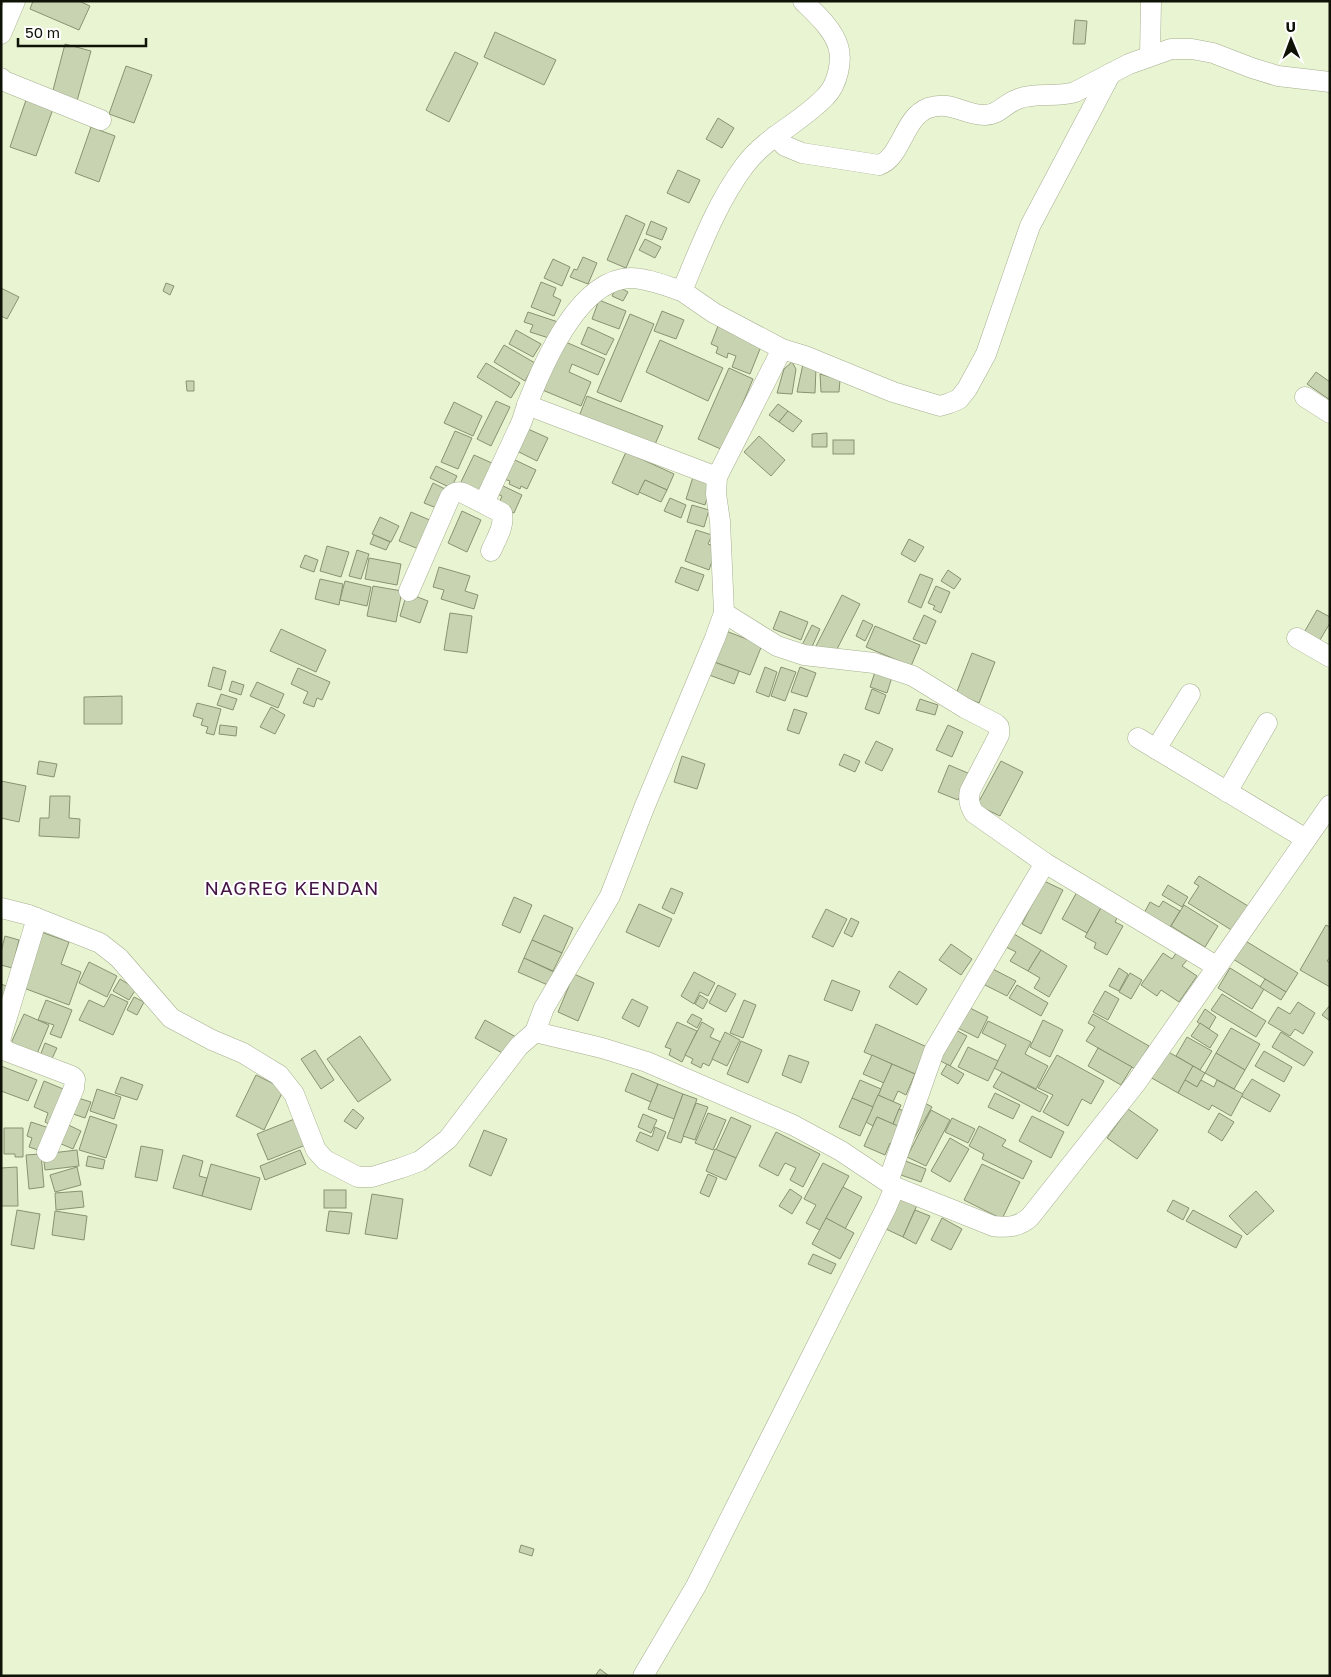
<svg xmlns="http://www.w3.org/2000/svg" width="1331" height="1677" font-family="'Golos Text',sans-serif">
	<rect width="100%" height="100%" fill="#e9f4d2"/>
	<g fill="#c8d3b2" stroke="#899374">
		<path d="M33 1H79L90 6 79 30 30 9Z"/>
		<path d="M1075 20 1087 21 1085 44H1073Z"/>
		<path d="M495 32 556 60 544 85 484 57Z"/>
		<path d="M65 44 91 51 77 101 52 94Z"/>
		<path d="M455 52 478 63 449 122 426 110Z"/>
		<path d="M126 66 152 75 134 123 109 114Z"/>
		<path d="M26 100 53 109 36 156 10 147Z"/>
		<path d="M718 118 734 128 722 148 706 139Z"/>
		<path d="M91 127 115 136 99 182 75 173Z"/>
		<path d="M678 170 700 180 689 203 667 193Z"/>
		<path d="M626 215 645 224 626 268 607 260Z"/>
		<path d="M651 221 667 228 662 240 646 234Z"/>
		<path d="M645 239 661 247 655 258 639 250Z"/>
		<path d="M583 257 597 263 588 284 570 277 574 269 577 270Z"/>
		<path d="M553 259 570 267 562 286 544 278Z"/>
		<path d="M541 282 556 288 553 296 561 300 554 316 531 307Z"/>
		<path d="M166 283 174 286 170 295 163 291Z"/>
		<path d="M617 286 628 292 623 301 612 296Z"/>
		<path d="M1 288 19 297 7 319 1 316Z"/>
		<path d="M599 300 626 311 619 329 592 319Z"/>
		<path d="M662 311 684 320 676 339 654 331Z"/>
		<path d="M528 312 558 322 552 339 530 332 533 325 524 322Z"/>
		<path d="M630 314 654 324 621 402 597 392Z"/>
		<path d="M718 326 762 344 750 374 732 367 736 356 728 353 727 358 716 353 718 347 711 344Z"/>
		<path d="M588 327 614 339 606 355 581 344Z"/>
		<path d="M516 330 541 344 533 357 509 344Z"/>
		<path d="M561 340 605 359 598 375 572 364 569 372 591 382 581 406 540 389Z"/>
		<path d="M660 340 723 368 708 401 646 372Z"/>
		<path d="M504 345 535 363 525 381 494 362Z"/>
		<path d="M792 362 796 369 792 394 777 393 784 369Z"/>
		<path d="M486 363 520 383 511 398 477 377Z"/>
		<path d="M803 364 816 368 815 393 797 392Z"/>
		<path d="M729 368 753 379 723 450 698 439Z"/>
		<path d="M1316 372 1330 382V400L1307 384Z"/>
		<path d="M820 374 840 380 839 392H821Z"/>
		<path d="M186 381H194V391H187Z"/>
		<path d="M587 396 663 426 653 449 578 419Z"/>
		<path d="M496 401 510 407 491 446 477 439Z"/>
		<path d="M454 402 482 416 473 436 444 423Z"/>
		<path d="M778 404 788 411 779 422 769 415Z"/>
		<path d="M788 411 802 421 793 432 779 422Z"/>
		<path d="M528 429 548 438 537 461 517 451Z"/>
		<path d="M455 431 472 438 458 469 441 462Z"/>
		<path d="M827 433V447H812V434Z"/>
		<path d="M759 436 785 460 771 476 744 452Z"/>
		<rect x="833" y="440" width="21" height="14"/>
		<path d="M626 452 674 474 667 490 645 480 638 495 612 483Z"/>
		<path d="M474 455 494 464 479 495 459 486Z"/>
		<path d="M513 459 536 470 527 489 521 486 520 489 509 484 510 481 504 479Z"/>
		<path d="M436 466 457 476 451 488 430 478Z"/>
		<path d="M693 477 712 483 705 505 686 499Z"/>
		<path d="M645 480 667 490 661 502 639 492Z"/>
		<path d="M433 483 447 490 439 509 424 503Z"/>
		<path d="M499 484 522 495 514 513 498 505 502 496 495 493Z"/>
		<path d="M670 498 686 505 681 518 664 511Z"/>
		<path d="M692 505 709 510 704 527 687 522Z"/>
		<path d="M462 511 481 520 467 552 448 543Z"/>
		<path d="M411 512 432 521 421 550 399 541Z"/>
		<path d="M380 517 399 526 391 542 372 534Z"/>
		<path d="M696 530 712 535 708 544 717 547 709 570 685 561Z"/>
		<path d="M374 535 390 542 386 550 370 544Z"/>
		<path d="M909 539 924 547 915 562 901 554Z"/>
		<path d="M327 546 349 552 341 577 320 571Z"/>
		<path d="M357 550 369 554 361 579 349 576Z"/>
		<path d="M305 555 318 560 314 572 300 567Z"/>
		<path d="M369 558 401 564 397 585 365 579Z"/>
		<path d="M439 567 470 576 465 591 478 595 474 609 441 599 444 590 433 587Z"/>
		<path d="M681 567 704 575 698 591 675 582Z"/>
		<path d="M948 570 961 579 954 589 941 581Z"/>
		<path d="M920 574 933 579 921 608 908 602Z"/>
		<path d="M320 579 343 584 339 605 315 599Z"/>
		<path d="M345 581 371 587 367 606 340 600Z"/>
		<path d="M373 586 402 591 396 622 367 616Z"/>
		<path d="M936 586 950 592 941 613 933 609 935 606 928 603Z"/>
		<path d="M407 593 428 601 420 623 400 616Z"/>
		<path d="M842 595 860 604 834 655 816 646Z"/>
		<path d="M1317 610 1330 617V623L1317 645 1302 636Z"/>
		<path d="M780 611 808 622 801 640 773 629Z"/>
		<path d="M450 613 472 616 467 653 444 650Z"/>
		<path d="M924 615 936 621 926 644 913 639Z"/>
		<path d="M863 620 873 625 865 641 856 636Z"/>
		<path d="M812 625 820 629 811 649 802 645Z"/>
		<path d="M875 626 920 645 911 666 866 647Z"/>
		<path d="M281 629 326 650 316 672 270 651Z"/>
		<path d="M726 631 762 645 750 675 714 662Z"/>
		<path d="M972 653 995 662 979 703 956 694Z"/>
		<path d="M714 662 739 671 734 684 709 675Z"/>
		<path d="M213 667 226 671 221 690 208 686Z"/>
		<path d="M765 667 777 672 769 697 756 692Z"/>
		<path d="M781 667 796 672 785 701 771 696Z"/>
		<path d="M800 667 816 673 807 697 791 692Z"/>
		<path d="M298 668 330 682 322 700 317 698 314 707 303 703 308 692 291 684Z"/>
		<path d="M875 672 892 677 887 693 870 687Z"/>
		<path d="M232 681 244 685 241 695 229 691Z"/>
		<path d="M257 682 284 694 278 708 250 696Z"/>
		<path d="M872 689 886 695 879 714 865 709Z"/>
		<path d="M221 694 237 699 233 710 217 705Z"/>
		<path d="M122 696V724H84V697Z"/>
		<path d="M920 699 938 705 935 715 916 710Z"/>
		<path d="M197 703 221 709 214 735 206 733 208 727 201 725 203 719 193 716Z"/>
		<path d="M271 707 285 715 275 734 260 727Z"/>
		<path d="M794 709 807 713 799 734 787 730Z"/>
		<path d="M220 725 237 727 236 736 219 734Z"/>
		<path d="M948 725 963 732 952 757 936 750Z"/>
		<path d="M876 741 893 749 882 771 865 763Z"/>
		<path d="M844 754 860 761 855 772 839 765Z"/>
		<path d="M682 756 705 764 697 789 674 782Z"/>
		<path d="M39 761 57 764 54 777 37 774Z"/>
		<path d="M1001 761 1023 772 1000 816 977 805Z"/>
		<path d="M949 765 970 774 958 800 938 792Z"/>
		<path d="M1 781 26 786 19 822 1 818Z"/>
		<path d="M50 796H70L69 818 80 819 79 838 39 836 40 818H49Z"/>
		<path d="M1199 876 1248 906 1233 931 1188 903 1199 886 1194 883Z"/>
		<path d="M1044 881 1063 890 1041 934 1022 924Z"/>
		<path d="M1168 885 1188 897 1182 907 1162 895Z"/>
		<path d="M671 888 683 893 674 914 662 908Z"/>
		<path d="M1078 890 1103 904 1087 933 1062 919Z"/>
		<path d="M514 897 532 905 520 933 502 925Z"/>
		<path d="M1163 901 1180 911 1167 932 1142 917 1150 902 1159 907Z"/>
		<path d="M639 904 672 919 659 947 626 932Z"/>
		<path d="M1103 904 1120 912 1115 922 1123 926 1107 955 1094 948 1096 943 1085 937Z"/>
		<path d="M1184 905 1218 926 1205 947 1171 926Z"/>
		<path d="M826 909 847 919 833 947 812 937Z"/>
		<path d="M544 915 573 928 562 953 532 940Z"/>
		<path d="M851 918 859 922 852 937 844 933Z"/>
		<path d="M1326 925 1330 927V957L1327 961 1330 963V987L1300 970Z"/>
		<path d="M41 932 69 942 61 964 81 972 69 1005 21 987Z"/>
		<path d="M1014 934 1041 950 1028 971 1010 961 1016 952 1006 947Z"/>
		<path d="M5 936 19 940 12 968 1 965V952Z"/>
		<path d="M532 940 562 953 553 971 524 958Z"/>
		<path d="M1244 940 1298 973 1286 992 1233 959Z"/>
		<path d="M951 944 972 959 961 975 939 960Z"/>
		<path d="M1041 950 1067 966 1049 997 1034 988 1040 978 1028 971Z"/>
		<path d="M1177 952 1188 959 1182 966 1197 976 1179 1002 1161 990 1157 996 1141 985 1163 953 1172 959Z"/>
		<path d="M524 958 556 973 550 986 518 972Z"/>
		<path d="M89 962 117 976 107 997 79 983Z"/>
		<path d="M987 966 1016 981 1007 996 979 982Z"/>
		<path d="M1119 968 1128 974 1119 991 1109 986Z"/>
		<path d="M1230 968 1264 989 1252 1009 1218 988Z"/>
		<path d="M899 971 927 989 917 1005 889 987Z"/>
		<path d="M694 972 715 983 708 996 700 992 694 1004 681 996Z"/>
		<path d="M1130 973 1142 980 1131 999 1119 992Z"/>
		<path d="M574 974 594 983 578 1021 558 1012Z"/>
		<path d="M120 979 136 989 129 1000 113 991Z"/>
		<path d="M1265 979 1286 992 1281 1000 1260 987Z"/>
		<path d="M832 980 860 991 852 1011 824 1000Z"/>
		<path d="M1 984 14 989 1 1019Z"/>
		<path d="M718 985 736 994 726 1012 709 1003Z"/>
		<path d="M1017 985 1048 1003 1041 1016 1009 998Z"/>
		<path d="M1105 991 1119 999 1108 1020 1093 1012Z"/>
		<path d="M111 994 128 1002 113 1035 79 1020 89 1000 104 1007Z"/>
		<path d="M1222 994 1266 1021 1256 1037 1211 1010Z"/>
		<path d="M700 995 708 1000 703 1009 695 1004Z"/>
		<path d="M134 997 144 1002 137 1015 127 1010Z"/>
		<path d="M632 999 648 1007 639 1027 622 1018Z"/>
		<path d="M46 1000 72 1010 61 1038 50 1034 54 1025 38 1020Z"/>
		<path d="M744 1000 756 1005 743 1038 730 1033Z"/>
		<path d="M1298 1002 1315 1013 1303 1034 1295 1029 1290 1036 1268 1023 1278 1007 1290 1014Z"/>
		<path d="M962 1004 988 1017 978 1038 952 1025Z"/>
		<path d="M1330 1005V1021L1322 1015Z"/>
		<path d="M1205 1009 1216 1017 1209 1029 1197 1022Z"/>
		<path d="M24 1014 49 1025 34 1061 8 1050Z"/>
		<path d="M692 1014 702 1019 697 1028 687 1022Z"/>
		<path d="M1093 1014 1149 1046 1135 1069 1086 1041 1095 1027 1088 1023Z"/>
		<path d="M485 1020 516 1037 506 1055 475 1038Z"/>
		<path d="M1043 1020 1063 1030 1050 1057 1030 1047Z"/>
		<path d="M988 1021 1031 1042 1025 1054 1048 1066 1036 1089 994 1068 1006 1045 982 1033Z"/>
		<path d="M677 1022 697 1031 682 1062 669 1055 671 1049 665 1047Z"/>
		<path d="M702 1022 714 1029 710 1037 721 1042 709 1066 703 1063 701 1068 691 1063 693 1059 685 1055Z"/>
		<path d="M1200 1023 1218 1035 1210 1048 1191 1036Z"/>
		<path d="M876 1024 927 1047 915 1074 864 1052Z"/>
		<path d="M950 1027 967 1036 950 1066 933 1057Z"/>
		<path d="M1231 1028 1260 1044 1245 1070 1216 1053Z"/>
		<path d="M725 1032 740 1040 727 1066 712 1059Z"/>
		<path d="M1281 1032 1313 1052 1304 1066 1272 1047Z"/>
		<path d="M360 1036 391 1080 358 1102 327 1059Z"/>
		<path d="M1187 1037 1212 1051 1200 1070 1176 1056Z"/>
		<path d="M741 1041 762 1050 748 1083 727 1074Z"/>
		<path d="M45 1043 57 1048 49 1065 38 1061Z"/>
		<path d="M968 1047 998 1061 988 1081 958 1067Z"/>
		<path d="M1098 1048 1132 1067 1121 1085 1088 1066Z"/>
		<path d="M315 1050 334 1080 321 1089 301 1059Z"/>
		<path d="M1165 1050 1193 1066 1178 1093 1150 1077Z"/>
		<path d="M1264 1051 1292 1067 1284 1082 1255 1066Z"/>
		<path d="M1216 1053 1245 1070 1234 1089 1205 1073Z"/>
		<path d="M789 1055 809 1062 801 1083 782 1075Z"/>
		<path d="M872 1055 892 1064 884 1083 863 1074Z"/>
		<path d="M1057 1055 1104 1081 1091 1104 1082 1099 1068 1126 1043 1112 1053 1095 1038 1088Z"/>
		<path d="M892 1064 915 1074 906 1095 898 1091 893 1102 878 1095Z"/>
		<path d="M947 1064 964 1074 958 1084 941 1074Z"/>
		<path d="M1 1066 37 1080 28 1101 1 1091Z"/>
		<path d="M1193 1066 1205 1073 1197 1087 1185 1080Z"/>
		<path d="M1002 1072 1048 1096 1040 1112 993 1087Z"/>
		<path d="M632 1073 658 1084 651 1102 625 1091Z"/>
		<path d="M256 1075 284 1089 264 1130 236 1116Z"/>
		<path d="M121 1077 143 1085 137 1100 115 1093Z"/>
		<path d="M1252 1079 1280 1095 1270 1112 1241 1096Z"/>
		<path d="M860 1080 881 1089 873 1107 852 1098Z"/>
		<path d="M1185 1080 1197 1087 1201 1080 1214 1087 1217 1080 1243 1094 1231 1116 1212 1105 1209 1110 1178 1093Z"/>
		<path d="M44 1081 68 1091 53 1126 45 1122 48 1113 34 1107Z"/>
		<path d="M658 1084 683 1094 674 1119 648 1109Z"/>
		<path d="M97 1089 121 1097 114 1119 90 1111Z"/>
		<path d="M995 1093 1020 1105 1013 1119 988 1107Z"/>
		<path d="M683 1094 697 1099 681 1143 667 1138Z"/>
		<path d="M878 1095 901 1105 893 1124 877 1117 873 1126 866 1122Z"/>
		<path d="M75 1097 91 1102 85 1118 70 1113Z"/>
		<path d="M852 1098 873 1107 860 1136 839 1127Z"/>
		<path d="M696 1103 708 1107 695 1140 683 1136Z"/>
		<path d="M925 1103 932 1107 912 1142Z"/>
		<path d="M353 1109 364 1118 356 1129 344 1121Z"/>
		<path d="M899 1109 908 1113 901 1128 893 1124Z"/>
		<path d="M1128 1109 1158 1130 1137 1159 1107 1138Z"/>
		<path d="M931 1110 950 1120 926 1166 907 1157Z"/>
		<path d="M708 1113 726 1120 713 1150 695 1143Z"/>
		<path d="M1219 1113 1234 1122 1222 1141 1208 1132Z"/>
		<path d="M643 1114 657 1120 651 1133 638 1127Z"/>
		<path d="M90 1116 117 1125 106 1158 79 1150Z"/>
		<path d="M1032 1116 1064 1132 1051 1158 1019 1141Z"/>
		<path d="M731 1117 751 1126 736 1158 716 1150Z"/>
		<path d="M877 1117 905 1129 898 1147 890 1143 885 1155 864 1146Z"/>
		<path d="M297 1118 308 1144 268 1160 257 1134Z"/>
		<path d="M952 1118 975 1129 968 1143 945 1132Z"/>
		<path d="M60 1121 81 1131 73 1149 52 1140Z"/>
		<path d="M31 1122 52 1129 44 1152 29 1147 32 1138 27 1136Z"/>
		<path d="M979 1126 1006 1140 1002 1146 1032 1161 1023 1179 982 1159 984 1154 969 1146Z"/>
		<path d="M655 1127 666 1132 658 1151 636 1141 640 1132 652 1137Z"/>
		<path d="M4 1128H23V1157H15V1154H4Z"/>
		<path d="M484 1130 507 1139 491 1176 469 1166Z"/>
		<path d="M776 1132 820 1154 803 1187 790 1180 796 1168 785 1163 778 1176 759 1166Z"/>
		<path d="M950 1138 969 1149 950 1182 931 1171Z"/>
		<path d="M141 1146 163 1150 157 1181 135 1177Z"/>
		<path d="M715 1149 736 1158 726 1180 706 1171Z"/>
		<path d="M77 1150 79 1166 45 1170 43 1154Z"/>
		<path d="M300 1150 306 1164 265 1180 260 1166Z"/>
		<path d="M41 1154 44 1187 29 1189 26 1155Z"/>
		<path d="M183 1155 203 1161 199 1176 207 1178 202 1196 173 1188Z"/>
		<path d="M88 1156 105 1160 103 1169 86 1166Z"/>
		<path d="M903 1160 926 1169 921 1182 898 1174Z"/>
		<path d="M823 1163 849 1176 820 1230 806 1223 816 1205 804 1199Z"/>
		<path d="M211 1164 260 1178 251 1210 202 1196Z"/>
		<path d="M982 1164 1020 1182 1002 1219 964 1200Z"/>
		<path d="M17 1167 18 1206H1V1168Z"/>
		<path d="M77 1167 81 1185 55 1192 50 1175Z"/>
		<path d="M708 1174 717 1178 709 1197 700 1193Z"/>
		<path d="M843 1187 862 1197 845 1229 826 1218Z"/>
		<path d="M790 1189 802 1197 792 1214 779 1206Z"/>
		<rect x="324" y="1190" width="22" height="18"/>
		<path d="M82 1191 84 1207 56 1210 55 1193Z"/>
		<path d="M1256 1191 1274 1211 1247 1235 1229 1216Z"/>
		<path d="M372 1194 403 1199 397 1239 365 1234Z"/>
		<path d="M901 1197 917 1205 903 1237 886 1229Z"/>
		<path d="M1173 1200 1189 1208 1183 1220 1167 1211Z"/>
		<path d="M17 1210 40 1214 34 1249 11 1245Z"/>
		<path d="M915 1210 930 1216 916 1244 903 1237Z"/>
		<path d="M1193 1210 1242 1236 1236 1248 1186 1221Z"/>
		<path d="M55 1211 87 1216 84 1240 52 1235Z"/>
		<path d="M329 1211 352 1213 349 1234 326 1231Z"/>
		<path d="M826 1218 854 1233 840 1259 812 1244Z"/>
		<path d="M942 1218 962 1229 951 1250 931 1240Z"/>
		<path d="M813 1254 836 1264 831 1274 808 1264Z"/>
		<path d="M521 1545 534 1549 532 1556 519 1552Z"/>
		<path d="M600 1669 609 1676H595Z"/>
	</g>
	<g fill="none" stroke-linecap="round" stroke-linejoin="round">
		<g stroke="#a5af8f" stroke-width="21">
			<g id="minor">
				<path d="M1 34 15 1"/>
				<path d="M1150 56 1151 1"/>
				<path d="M1 78 4 81 101 120"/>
				<path d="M775 136 785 146 802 153 879 165C902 157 903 118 928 108 951 100 963 115 984 115 998 116 1005 103 1018 99 1036 92 1057 98 1075 92L1129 64 1171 49H1192L1213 53 1252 68 1278 76 1330 82"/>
				<path d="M682 291C666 286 647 278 630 278 578 280 543 364 527 405L717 477"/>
				<path d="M782 349 805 356 893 392 940 406 950 403 959 399 967 389 986 354 1030 226 1111 73"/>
				<path d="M1305 397 1330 413"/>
				<path d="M484 503 522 421 527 405"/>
				<path d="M409 591 450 497C454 492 457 491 463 493L502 513C505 526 496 539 491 551"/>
				<path d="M724 613 777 646 804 655 874 663 913 676 965 708 996 724 999 727V735L970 791C968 799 969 805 974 813L1045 863 1216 966"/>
				<path d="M1297 638 1330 657"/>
				<path d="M1138 738 1306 839"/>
				<path d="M1156 749 1190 694"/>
				<path d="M1227 792 1267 723"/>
				<path d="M1 908 29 915 100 943 119 958 171 1018 212 1040 243 1053 279 1075 294 1094 316 1150 325 1160 358 1177H372L401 1168 420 1161 448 1139 519 1046 535 1032 602 1048 647 1062 793 1125 841 1151 895 1187"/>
				<path d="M535 1032 544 1008 610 896 644 808 715 638 724 613 720 521 716 494 717 477 782 349 714 313 682 291C700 248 717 202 745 165 767 136 802 122 826 96 837 85 843 61 838 46 833 29 816 14 803 1"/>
				<path d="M1 1037 37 918"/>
				<path d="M1 1045 6 1051 72 1076 75 1079 74 1088 47 1152"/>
				<path d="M888 1182 934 1051 1045 863"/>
				<path d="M643 1676 696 1586 886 1208 895 1187 993 1226C1007 1228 1019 1227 1030 1217L1136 1083 1330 805"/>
			</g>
		</g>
		<use href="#minor" stroke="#fff" stroke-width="20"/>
	</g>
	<g text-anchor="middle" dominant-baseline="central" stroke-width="4" stroke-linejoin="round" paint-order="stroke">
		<g font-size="19" letter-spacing="1" fill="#451545" stroke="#fff">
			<text x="292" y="887">NAGREG KENDAN</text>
		</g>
	</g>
	<rect width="1331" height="1677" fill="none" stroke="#0f1207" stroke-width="5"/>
	<g transform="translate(1291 40) rotate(359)" stroke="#ffffff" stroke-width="4" paint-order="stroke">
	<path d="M0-4L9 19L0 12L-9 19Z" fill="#0f1207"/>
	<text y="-8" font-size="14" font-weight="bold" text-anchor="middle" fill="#0f1207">U</text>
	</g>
	<path d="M18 38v8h128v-8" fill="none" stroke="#0f1207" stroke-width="2.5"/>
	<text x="25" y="38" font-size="15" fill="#0f1207" stroke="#ffffff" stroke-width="4" paint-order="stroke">50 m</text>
</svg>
